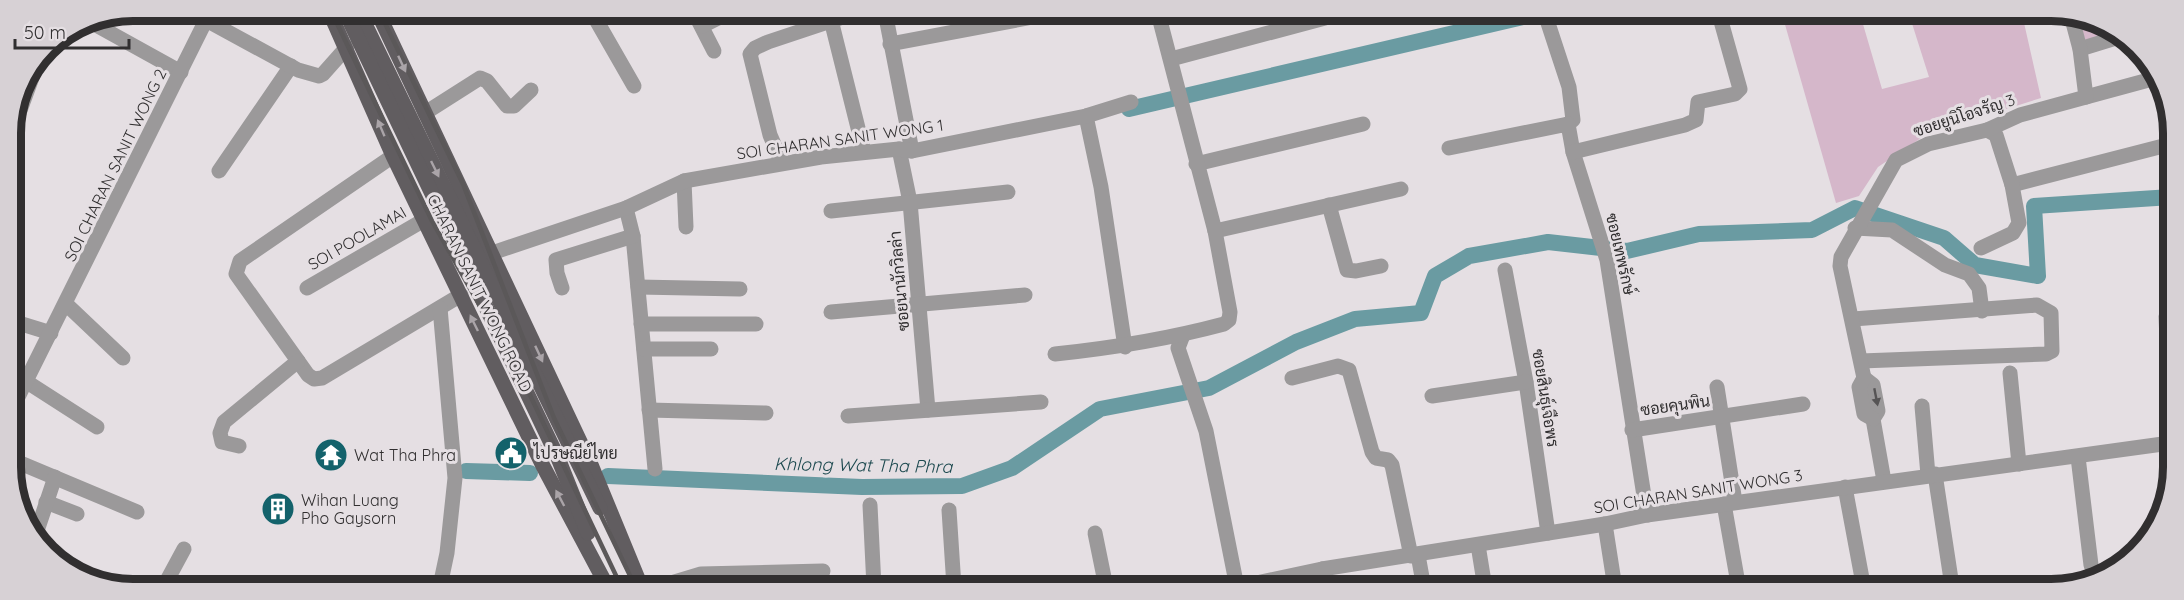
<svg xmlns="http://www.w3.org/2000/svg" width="2184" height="600" font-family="Quicksand,Sarabun,sans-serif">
	<rect width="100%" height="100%" fill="#e5dfe3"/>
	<g fill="#d5b7ca">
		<path d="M1464 13H1512L1468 25Z"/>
		<path d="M1782 14H1860L1882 89 1929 77 1909 14H2022L2041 98 1927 134 1878 167 1859 196 1836 203Z"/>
		<path d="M2078 15H2083L2113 33 2085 40Z"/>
	</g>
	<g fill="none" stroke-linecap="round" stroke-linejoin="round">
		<g stroke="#6a9ba2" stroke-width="16">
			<path d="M1129 109 1540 13"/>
			<path d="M466 471 530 473"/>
			<path d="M608 476 862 487 962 486 1012 468 1100 409 1209 388 1296 342 1355 319 1421 313 1435 276 1469 256 1548 242 1627 251 1699 234 1812 230 1855 208 1944 238 1975 265 2038 276 2034 206 2171 197"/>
		</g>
		<path stroke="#c1bcbf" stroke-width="15" stroke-dasharray="15 8" stroke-linecap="butt" d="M345 11 351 24"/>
		<g stroke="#9b999a" stroke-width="15">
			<path d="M591 11 634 86"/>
			<path d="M694 12 714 51"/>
			<path d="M829 12 864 152"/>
			<path d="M885 12 912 151"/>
			<path d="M1546 17 1569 87 1573 120 1568 124"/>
			<path d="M87 20 181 72"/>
			<path d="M702 26 730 12"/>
			<path d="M890 44 1059 12"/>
			<path d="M2080 49 2119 37"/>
			<path d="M1171 59 1325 18 1329 13"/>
			<path d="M2086 97 2156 78"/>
			<path d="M425 113 480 78 487 81 507 106H514L531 90"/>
			<path d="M1086 116 1101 187 1125 347"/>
			<path d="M11 135 40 56"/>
			<path d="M1449 148 1568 124 1573 152 1607 260 1647 515"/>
			<path d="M899 149 910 202 928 410"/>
			<path d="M1573 152 1685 125 1696 120 1698 102 1735 94 1740 89 1719 14"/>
			<path d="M393 156 240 261 236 274 308 375 314 379 322 378 461 295"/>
			<path d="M782 163 770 135 750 54 755 48 768 42 858 12"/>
			<path d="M1196 164 1363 124"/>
			<path d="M219 171 291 66"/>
			<path d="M684 181 686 227"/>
			<path d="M2012 185 2171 144"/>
			<path d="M1329 205 1347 270 1356 271 1381 266"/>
			<path d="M626 208 633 236 655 469"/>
			<path d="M831 211 1008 192"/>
			<path d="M1855 228 1892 230 1945 265 1969 274 1979 288 1982 311"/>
			<path d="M1215 231 1401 189"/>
			<path d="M1981 248 2013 233 2019 223 2012 185 1996 135 1987 130"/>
			<path d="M492 253 626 208 684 181 821 157 899 149 912 151 1086 116 1131 102"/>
			<path d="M1505 270 1526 382 1548 533"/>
			<path d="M638 287 740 289"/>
			<path d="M307 288 424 220"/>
			<path d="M562 288 557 273 556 260 633 236"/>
			<path d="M66 304 123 358"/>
			<path d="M831 312 1025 295"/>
			<path d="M2166 316 2170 412"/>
			<path d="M1853 319 2037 305 2051 313 2052 351 2046 354 1861 361"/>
			<path d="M12 321 51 333"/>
			<path d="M641 324H756"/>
			<path d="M1183 335 1178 348 1206 431 1237 587"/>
			<path d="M644 349H711"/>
			<path d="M1055 354C1113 348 1168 339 1224 324L1229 320 1230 312 1215 231 1158 13"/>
			<path d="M2010 373 2019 464"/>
			<path d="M1292 378 1338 366 1349 370 1372 452 1376 458 1388 460 1392 465 1411 556"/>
			<path d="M1864 378 1873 385 1878 411 1873 419 1884 481"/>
			<path d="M27 382 97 427"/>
			<path d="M1717 387 1735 502"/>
			<path d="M1432 396 1526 382"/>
			<path d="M1922 406 1928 475"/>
			<path d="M12 409 206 20 298 70 319 76 323 74 347 47"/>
			<path d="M649 410 766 413"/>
			<path d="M848 416 1041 402"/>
			<path d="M1873 419 1864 414 1859 387 1864 378 1840 266 1841 257 1896 160 1928 144 1987 130 2020 115 2086 97 2080 49 2071 15"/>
			<path d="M1632 430 1803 404"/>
			<path d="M239 446 222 442 220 433 224 422 298 361"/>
			<path d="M2078 457 2091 565"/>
			<path d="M13 460 137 512"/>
			<path d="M1935 474 1952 586"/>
			<path d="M1845 487 1864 589"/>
			<path d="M46 502 77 514"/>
			<path d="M1724 504 1739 589"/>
			<path d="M870 505 874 587"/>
			<path d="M949 510 954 587"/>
			<path d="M1605 524 1615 588"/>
			<path d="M1095 533 1106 587"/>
			<path d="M36 534 55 477"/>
			<path d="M1478 545 1485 588"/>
			<path d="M1418 555 1424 588"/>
			<path d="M1322 569 1326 588"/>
			<path d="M164 586 184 549"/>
			<path d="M440 586 447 553 455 478 440 308"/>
			<path d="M658 587 701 574 823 571"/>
			<path d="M1233 588 1322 569 1605 524 1647 515 2170 443"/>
		</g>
		<g stroke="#615d60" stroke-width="15">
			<path d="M329 11 393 156 543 466 607 586"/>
			<path d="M377 11 592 467 641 586"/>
			<path d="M364 22 600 508"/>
			<path d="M351 24 558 458 588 533"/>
		</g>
		<g stroke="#5b5859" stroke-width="4.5">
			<path d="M331 11 432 221 529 393 621 586"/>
			<path d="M379 11 463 184 554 418 635 586"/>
		</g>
	</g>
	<defs><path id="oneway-solid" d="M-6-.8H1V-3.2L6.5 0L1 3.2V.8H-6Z" transform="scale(1.5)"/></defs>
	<g fill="#aaa4a8">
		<use href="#oneway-solid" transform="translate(402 64) rotate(65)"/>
		<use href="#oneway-solid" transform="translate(381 128) rotate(-113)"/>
		<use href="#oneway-solid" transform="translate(435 169) rotate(64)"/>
		<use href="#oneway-solid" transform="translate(474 323) rotate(-116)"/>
		<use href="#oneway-solid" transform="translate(539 354) rotate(65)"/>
		<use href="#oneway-solid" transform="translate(560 498) rotate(-118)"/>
	</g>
	<use fill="#565455" href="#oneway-solid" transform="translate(1876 397) rotate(79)"/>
	<defs>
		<g id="civic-disc" transform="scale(1.725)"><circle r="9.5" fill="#13626b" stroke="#e5dfe3"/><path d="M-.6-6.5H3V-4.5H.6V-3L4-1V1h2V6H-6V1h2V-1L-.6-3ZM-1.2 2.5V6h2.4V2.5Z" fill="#fff"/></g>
		<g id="temple-disc" transform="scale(1.725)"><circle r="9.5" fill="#13626b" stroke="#e5dfe3"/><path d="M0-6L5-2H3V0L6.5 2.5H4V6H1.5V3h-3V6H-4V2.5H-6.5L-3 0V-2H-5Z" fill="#fff"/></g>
		<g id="building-disc" transform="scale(1.725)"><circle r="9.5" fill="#13626b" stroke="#e5dfe3"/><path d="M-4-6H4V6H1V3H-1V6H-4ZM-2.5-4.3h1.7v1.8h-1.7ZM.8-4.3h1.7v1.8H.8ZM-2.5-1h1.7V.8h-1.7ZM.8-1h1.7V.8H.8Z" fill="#fff"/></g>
	</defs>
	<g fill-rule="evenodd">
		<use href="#civic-disc" x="511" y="453"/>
		<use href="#temple-disc" x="331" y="455"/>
		<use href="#building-disc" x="278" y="509"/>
	</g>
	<g text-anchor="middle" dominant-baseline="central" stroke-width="6" stroke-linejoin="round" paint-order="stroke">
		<g font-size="16" fill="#312f30" stroke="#e5dfe3">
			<text transform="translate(1964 115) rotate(-18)">ซอยยูนิโอจรัญ 3</text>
			<text transform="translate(840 139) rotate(-8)">SOI CHARAN SANIT WONG 1</text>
			<text transform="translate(115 165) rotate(-64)">SOI CHARAN SANIT WONG 2</text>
			<text transform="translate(357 238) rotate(-30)">SOI POOLAMAI</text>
			<text transform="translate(1621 254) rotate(77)">ซอยเทพรักษ์</text>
			<text transform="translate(899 281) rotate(-95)">ซอยนานักวิลล่า</text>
			<text transform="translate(480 293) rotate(64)">CHARAN SANIT WONG ROAD</text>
			<text transform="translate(1546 398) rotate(81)">ซอยสินธุ์เจือพร</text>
			<text transform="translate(1675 405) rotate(-8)">ซอยคุนพิน</text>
			<text transform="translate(1698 491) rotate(-9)">SOI CHARAN SANIT WONG 3</text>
		</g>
		<g font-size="16" fill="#312f30" stroke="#e5dfe3" text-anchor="start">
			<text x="534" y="453">ไปรษณีย์ไทย</text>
			<text x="354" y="455">Wat Tha Phra</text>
			<text x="301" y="500">Wihan Luang<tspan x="301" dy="18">Pho Gaysorn</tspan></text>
		</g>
		<g font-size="18" font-style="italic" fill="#1c494f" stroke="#e5dfe3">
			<text transform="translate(863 465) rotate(1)">Khlong Wat Tha Phra</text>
		</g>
	</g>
	<path d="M0 0H2184V600H0ZM133 21H2051A112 112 0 0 1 2163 133V467A112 112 0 0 1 2051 579H133A112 112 0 0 1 21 467V133A112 112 0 0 1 133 21Z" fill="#d7d1d5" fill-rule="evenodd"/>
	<path fill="none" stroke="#312f30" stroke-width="8" d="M133 21H2051A112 112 0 0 1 2163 133V467A112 112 0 0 1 2051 579H133A112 112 0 0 1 21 467V133A112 112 0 0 1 133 21Z"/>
	<path d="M15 39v9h114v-9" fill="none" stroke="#312f30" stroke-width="3"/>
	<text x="24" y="39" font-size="18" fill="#312f30" stroke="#e5dfe3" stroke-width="4.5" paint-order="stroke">50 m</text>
</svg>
